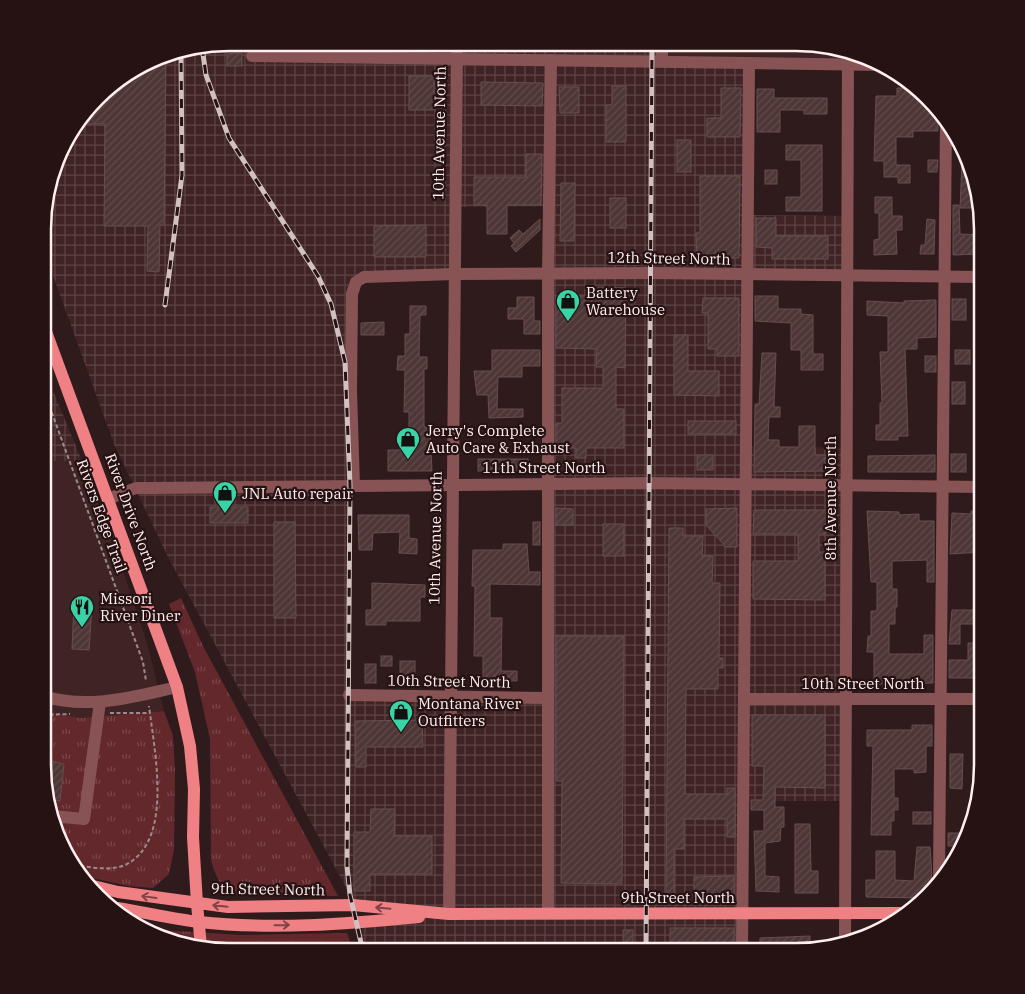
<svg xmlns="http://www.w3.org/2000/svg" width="1025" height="994" font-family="'IBM Plex Serif',serif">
	<defs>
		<pattern id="industrial-grid" width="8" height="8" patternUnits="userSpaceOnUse" patternTransform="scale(1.25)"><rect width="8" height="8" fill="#402425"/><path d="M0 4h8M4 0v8" fill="none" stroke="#5d4445"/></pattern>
		<pattern id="park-tufts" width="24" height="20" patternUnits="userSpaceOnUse" patternTransform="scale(1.25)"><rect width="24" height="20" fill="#63282c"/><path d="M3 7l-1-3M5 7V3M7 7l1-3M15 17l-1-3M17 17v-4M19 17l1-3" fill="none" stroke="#7a484b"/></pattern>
		<pattern id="building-hatch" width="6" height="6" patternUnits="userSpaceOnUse" patternTransform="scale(1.25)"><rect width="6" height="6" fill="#4e3637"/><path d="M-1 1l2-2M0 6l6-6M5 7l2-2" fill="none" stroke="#604a4a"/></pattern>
	</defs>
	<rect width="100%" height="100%" fill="#301b1c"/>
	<g fill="#402425">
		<path d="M662 44H820L848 54V65L662 61Z"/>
		<path d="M51 461H82L117 553 147 643 164 711 80 718 43 711 44 485Z"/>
	</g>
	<g fill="url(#industrial-grid)" fill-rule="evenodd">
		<path d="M230 43 662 44V60L749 63V215L848 216V277L749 276 748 446 846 448 845 801H742V951H368L357 923 445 914 353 905 350 895 168 557 114 444 46 256V193L68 136 106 89 169 53ZM548 206V698L349 695 350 486 356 282 454 274 455 207Z"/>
		<path d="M45 371 82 461H51L44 485Z"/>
	</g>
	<g fill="url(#park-tufts)">
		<path d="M181 598 203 646 338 896 234 895C220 887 215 875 211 860L210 739 195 672 169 604Z"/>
		<path d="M43 711 80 718 164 711 173 736 175 770 174 850 169 874 153 888 128 886 79 875 57 836 43 776Z"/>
		<path d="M143 929 241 935 347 933 353 951H218L147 932Z"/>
	</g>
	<g fill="url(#building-hatch)" stroke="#674e4e">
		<rect x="227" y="53" width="15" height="13"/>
		<path d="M166 54 164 225H160L159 272 147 271 148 226H104L105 124H77L106 89Z"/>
		<rect x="409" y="76" width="25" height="34"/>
		<path d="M481 82 543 83 542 106 481 105Z"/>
		<path d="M612 86H626V142H606V105H612Z"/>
		<path d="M559 87H579V113H560Z"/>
		<path d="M721 88H741L740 137H707V118H721Z"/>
		<path d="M897 88H912L941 113 938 118V131H913V137H896V165H910V183H898V177H884V161H874L876 96H897Z"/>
		<path d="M757 89H774V98H827V114H804V110H780V132H757Z"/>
		<rect x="677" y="140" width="14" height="32"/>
		<path d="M786 145H822V211H786V197H801V160H786Z"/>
		<path d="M526 154H542L541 205H507V234H487V205H474V177H526Z"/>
		<path d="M928 160H938L937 172H928Z"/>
		<path d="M962 163H969L972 169 976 200H979L980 208H960Z"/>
		<rect x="765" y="170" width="12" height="14"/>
		<path d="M700 176H740L739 258H697L696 233H700Z"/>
		<path d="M561 183H575L574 241H560Z"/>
		<path d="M875 197H892V216H902V230H896L897 254 874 255V240L879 239V213H875Z"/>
		<rect x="610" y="198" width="16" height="30"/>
		<path d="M953 205H959L960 234 982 235V254L953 255Z"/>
		<path d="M756 218H776V236H828V259H772V248L756 247Z"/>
		<path d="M540 219V230L516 252 511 246 514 243 510 238 519 230 523 234Z"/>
		<path d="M927 219 935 220 934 254H920L921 245H925Z"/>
		<path d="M426 225V257H374V226Z"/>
		<path d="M598 287 626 288 625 368 616 367V409H624V448H586V458H576V448H556V423H562V388H603V367H596L597 349 556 348V296H598Z"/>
		<path d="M755 296H778V309H801V314L813 315V354H823V370H801V350H791V323L755 321Z"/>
		<path d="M517 297H534V321H540V334H524V319H508V308H517Z"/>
		<path d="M703 298H739V356H717V349H708V313H702Z"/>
		<rect x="952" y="299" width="14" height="21"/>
		<path d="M936 300V337L917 338V349H905L908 436H898V440H876V425H880V403H882L880 352H888V316L867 315V301L904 303V301Z"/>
		<path d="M410 306H426V315H420L419 357H427V369H424V427H430L432 471H388V450H409V412H404L405 370H397L398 356H405V334H410Z"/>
		<path d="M384 322V335H361V323Z"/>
		<path d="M674 335H688V371H719V396L674 395Z"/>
		<path d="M492 350H540V366H522V377H498L497 409H523V417L489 418 488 395H477L474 371H492Z"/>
		<rect x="955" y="350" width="15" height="14"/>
		<path d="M762 353H776L774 407H780V417H769L768 440H779V447H799V426H815V455H825V471L754 472 755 404H759Z"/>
		<rect x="925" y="356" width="11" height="16"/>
		<rect x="952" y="382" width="13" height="22"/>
		<rect x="688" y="421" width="48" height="13"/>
		<rect x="951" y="454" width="15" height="18"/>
		<rect x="697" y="455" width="16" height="15"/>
		<path d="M935 455V472H868V456Z"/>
		<rect x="478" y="459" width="50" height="12"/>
		<rect x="210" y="507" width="38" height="16"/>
		<path d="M556 508 573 509V525H556Z"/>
		<path d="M737 508V547H726L706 525V509Z"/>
		<path d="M754 510H826V534H819V552H825V600L753 599V561H798V534H753Z"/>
		<path d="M867 511 899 512V515L919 514V521H934V582H927V560L892 561V589H897V607H895V624H889V654H924V635H933V683L874 684V652H867L868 636H871V611H877V582H871Z"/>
		<path d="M971 511H982V552L950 554 952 513 971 514Z"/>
		<path d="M358 515H409V538L417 539V554L399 553 400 532 373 533 372 550H359Z"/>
		<path d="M274 522H295L296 618H274Z"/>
		<rect x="533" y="522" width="7" height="23"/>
		<rect x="603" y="524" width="21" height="32"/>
		<path d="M669 528H683V536H703L702 556H713L712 583H720L719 658H723V668H718V689H686L685 794H727V788H735V837H727V819H684V849H674V897H666Z"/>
		<path d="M503 544H527L529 572H540V585L490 584V618H502L501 671H517V681L483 680V656H474L475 586H472L473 550H503Z"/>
		<path d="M372 583 425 585V597H420V621H386V625H366V610H372Z"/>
		<path d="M74 605 92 606 89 650 72 649Z"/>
		<path d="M952 610H975V624H960V644H949Z"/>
		<path d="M556 636H624L622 884 561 883 562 781H556Z"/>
		<path d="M968 643H982V678H949V660H968Z"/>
		<rect x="381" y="656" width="11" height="10"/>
		<rect x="400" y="661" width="15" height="17"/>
		<rect x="365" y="664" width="11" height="19"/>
		<path d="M752 715H825V788L775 787V807H784V827H781L780 841 765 843V876L779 877V892L756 891 754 831H764V810H751V800H763L764 766H752Z"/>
		<path d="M422 720 423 747H366V767H356L355 721Z"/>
		<path d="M912 725H932V746H926V772L914 773V769H894V798H898V810H894V821H891V835H871L873 746H867V730H912Z"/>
		<rect x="974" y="736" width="8" height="12"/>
		<path d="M950 754H963L962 789 950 788Z"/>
		<path d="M43 759 64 764 60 801 48 799 43 776Z"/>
		<path d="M371 809H395L394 836H432V874H370V891H354V832H370Z"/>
		<rect x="913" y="812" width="18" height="12"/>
		<path d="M795 824H810L811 871H818V893H795Z"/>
		<path d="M948 833H967L963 846H948Z"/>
		<path d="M917 847H930L931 860 932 886 921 898 866 897V880H876V851H895V880L914 881Z"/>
		<path d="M734 876V898H694V877Z"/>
		<rect x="670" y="928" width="64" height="23"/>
		<rect x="623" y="930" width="10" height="21"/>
		<path d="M810 936V951H760V938Z"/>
	</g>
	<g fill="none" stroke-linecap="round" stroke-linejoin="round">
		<g stroke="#9d8b8b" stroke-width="2" stroke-dasharray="4 2.5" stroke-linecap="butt">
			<path d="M45 394 143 662 146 681"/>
			<path d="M110 713H150"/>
			<path d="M43 715 70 714"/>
			<path d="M74 865C90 867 111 872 127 864 174 839 154 749 149 706"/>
		</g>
		<g stroke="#885354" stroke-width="12">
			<path d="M662 44V61"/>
			<path d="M252 56 882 65"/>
			<path d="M354 486 351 391 352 294 356 282 364 277 454 274 650 273 982 277"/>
			<path d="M108 499 136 488H154L649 483 982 487"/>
			<path d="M349 695 548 698"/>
			<path d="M43 696C88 710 133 697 177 687"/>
			<path d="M744 699H982"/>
			<path d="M52 816 84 819 100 702"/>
			<path d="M939 876 946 119"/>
			<path d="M548 913V273L551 60"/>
			<path d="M449 914 457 43"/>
			<path d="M845 942 848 54"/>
			<path d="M742 951 749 63"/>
		</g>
		<g stroke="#ef8185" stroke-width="12">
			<path d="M45 329 177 687 190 746 194 789 193 837 197 904 201 947"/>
			<path d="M89 885 118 892 228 907 353 905 449 914 908 913"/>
			<path d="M117 908C144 912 172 919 199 922 272 930 347 924 419 917"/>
		</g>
		<g stroke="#d2c1c1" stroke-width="5">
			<g id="rail">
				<path d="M202 47 206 75 229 138 318 276 331 304 345 362 350 486 347 866 350 895 363 951"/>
				<path d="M165 305 182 175 181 50"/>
				<path d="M646 951 652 44"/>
			</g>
		</g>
		<use href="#rail" stroke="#261213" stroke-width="3" stroke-dasharray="9" stroke-linecap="butt"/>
	</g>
	<defs><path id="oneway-shaft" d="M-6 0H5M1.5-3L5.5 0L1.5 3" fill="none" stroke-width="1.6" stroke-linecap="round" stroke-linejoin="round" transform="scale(1.25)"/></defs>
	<g stroke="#804446">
		<use href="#oneway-shaft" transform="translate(149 897) rotate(-172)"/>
		<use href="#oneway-shaft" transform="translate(220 906) rotate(-174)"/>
		<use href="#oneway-shaft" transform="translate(383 908) rotate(-175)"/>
		<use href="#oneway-shaft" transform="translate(282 925) rotate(-1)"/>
	</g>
	<defs>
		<g id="shop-pin" transform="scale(1.25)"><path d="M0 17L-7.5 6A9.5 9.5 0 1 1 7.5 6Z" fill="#38d4a6" stroke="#261213"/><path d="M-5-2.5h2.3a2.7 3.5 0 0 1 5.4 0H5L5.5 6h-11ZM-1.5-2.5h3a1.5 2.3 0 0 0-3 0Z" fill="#111"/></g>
		<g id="restaurant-pin" transform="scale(1.25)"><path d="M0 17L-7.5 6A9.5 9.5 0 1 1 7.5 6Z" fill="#38d4a6" stroke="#261213"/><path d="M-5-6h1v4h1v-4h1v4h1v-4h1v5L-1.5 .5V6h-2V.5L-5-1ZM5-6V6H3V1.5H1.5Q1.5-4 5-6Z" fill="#111"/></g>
	</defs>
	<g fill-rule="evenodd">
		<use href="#shop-pin" x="568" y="301"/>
		<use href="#shop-pin" x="408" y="439"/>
		<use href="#shop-pin" x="225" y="493"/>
		<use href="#restaurant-pin" x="82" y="607"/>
		<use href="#shop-pin" x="401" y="712"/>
	</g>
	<g text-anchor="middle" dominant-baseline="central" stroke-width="4.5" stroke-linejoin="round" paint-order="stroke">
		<g font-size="15" fill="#ffefef" stroke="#261213">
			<text transform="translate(439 133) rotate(-89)">10th Avenue North</text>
			<text transform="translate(669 258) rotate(1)">12th Street North</text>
			<text x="544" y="467">11th Street North</text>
			<text transform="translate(830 498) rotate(-90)">8th Avenue North</text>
			<text transform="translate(131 512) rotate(70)">River Drive North</text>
			<text transform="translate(102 516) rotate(70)">Rivers Edge Trail</text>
			<text transform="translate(435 538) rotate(-89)">10th Avenue North</text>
			<text transform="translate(449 681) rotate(1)">10th Street North</text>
			<text x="863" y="683">10th Street North</text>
			<text transform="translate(268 889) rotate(1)">9th Street North</text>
			<text x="678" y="897">9th Street North</text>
		</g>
		<g font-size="15" fill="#ffefef" stroke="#261213" text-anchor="start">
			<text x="586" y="292">Battery<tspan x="586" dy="17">Warehouse</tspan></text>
			<text x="426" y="430">Jerry's Complete<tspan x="426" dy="17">Auto Care &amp; Exhaust</tspan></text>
			<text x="242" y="493">JNL Auto repair</text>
			<text x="100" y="598">Missori<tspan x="100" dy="17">River Diner</tspan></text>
			<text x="418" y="703">Montana River<tspan x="418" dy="17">Outfitters</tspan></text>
		</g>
	</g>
	<path d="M0 0H1025V994H0ZM229 51H796A178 178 0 0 1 974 229V765A178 178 0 0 1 796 943H229A178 178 0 0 1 51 765V229A178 178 0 0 1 229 51Z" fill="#261213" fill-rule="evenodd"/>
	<path fill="none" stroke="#ffefef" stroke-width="2.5" d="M229 51H796A178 178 0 0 1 974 229V765A178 178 0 0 1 796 943H229A178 178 0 0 1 51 765V229A178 178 0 0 1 229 51Z"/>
</svg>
